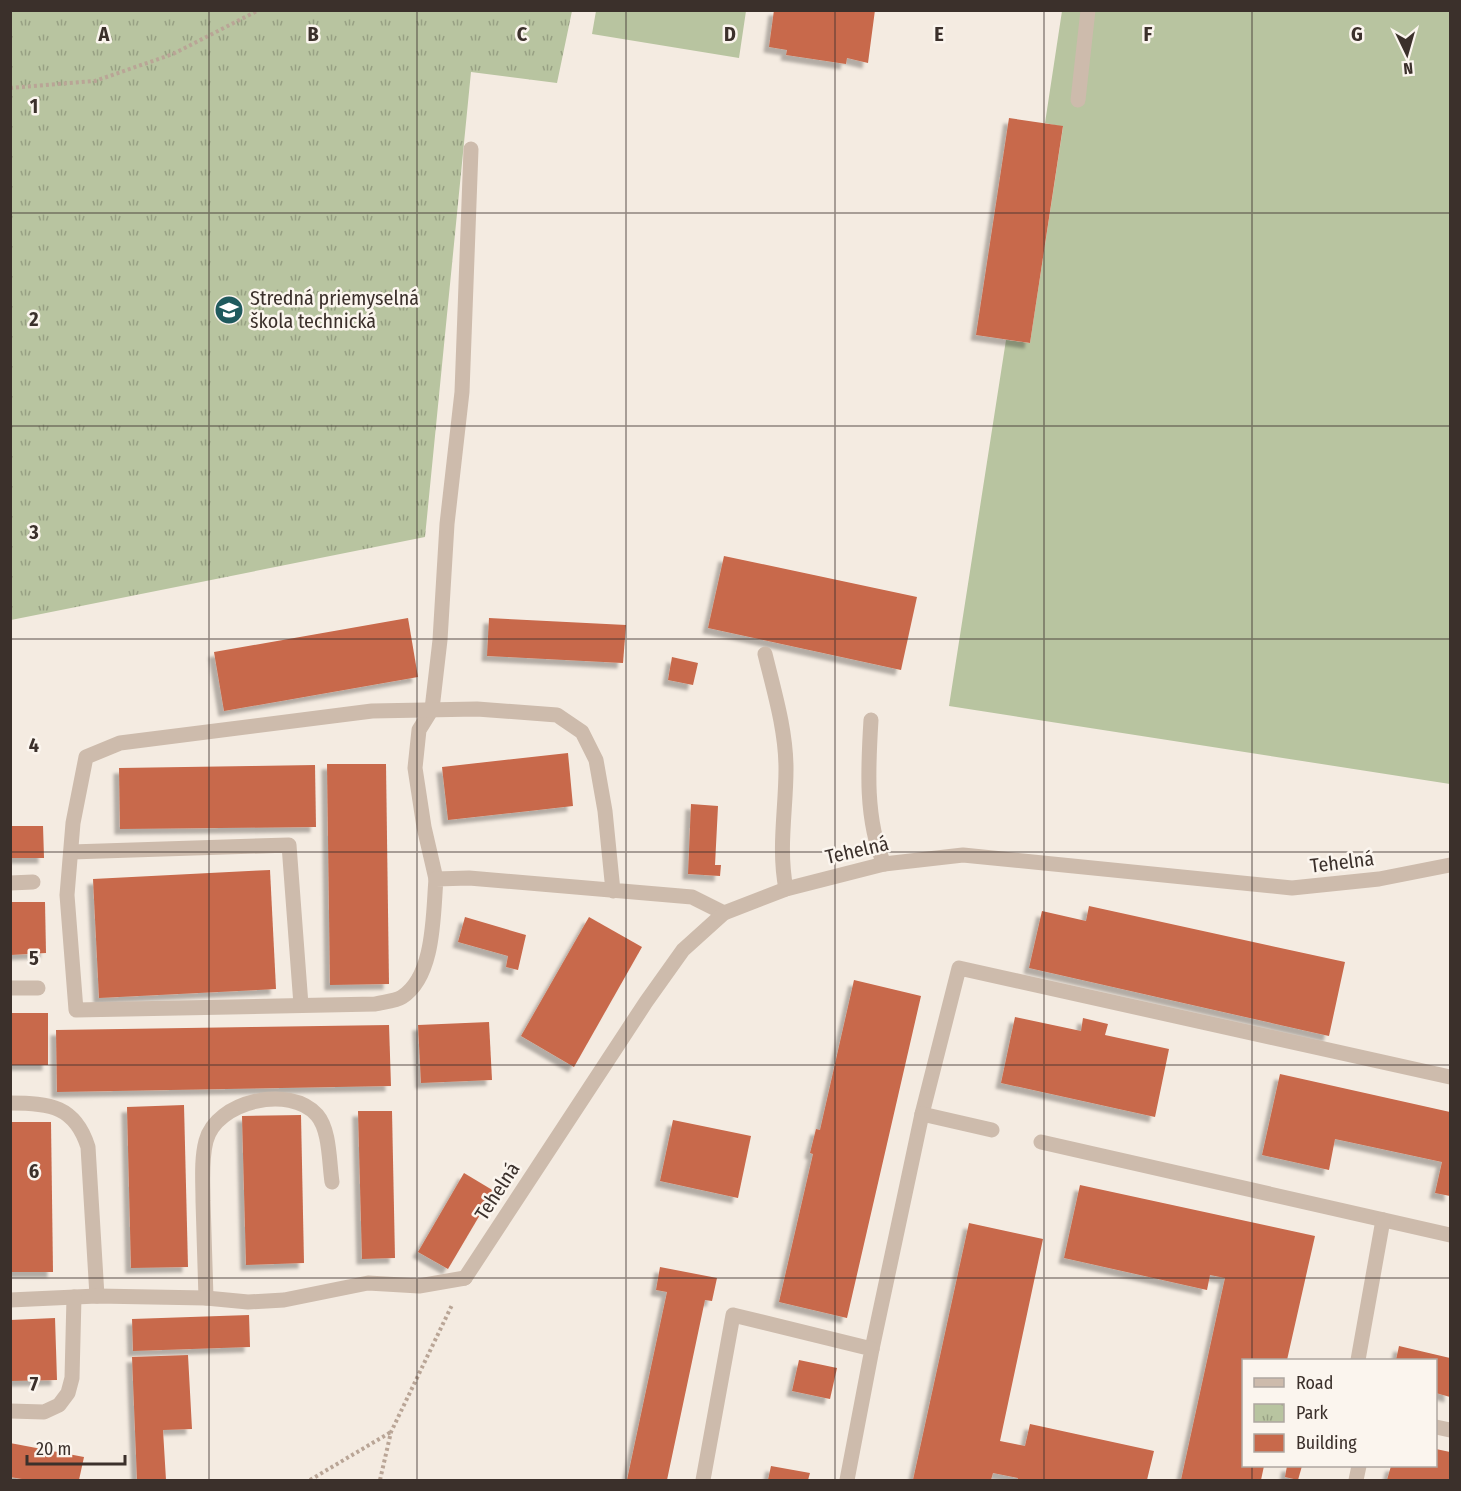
<svg xmlns="http://www.w3.org/2000/svg" width="1461" height="1491" font-family="'Fira Sans Condensed',sans-serif">
	<defs>
		<pattern id="park-tufts" width="24" height="20" patternUnits="userSpaceOnUse" patternTransform="scale(1.5)"><rect width="24" height="20" fill="#b8c4a0"/><path d="M3 7l-1-3M5 7V3M7 7l1-3M15 17l-1-3M17 17v-4M19 17l1-3" fill="none" stroke="#97a083"/></pattern>
		<filter id="shadow"><feDropShadow dx="-5.5" dy="5.5" stdDeviation="1.5" flood-color="#0004"/></filter>
	</defs>
	<rect width="100%" height="100%" fill="#f4ebe1"/>
	<path fill="url(#park-tufts)" d="M11 10 572 11 557 83 471 72 425 537 11 620Z"/>
	<g fill="#b8c4a0">
		<path d="M596 11V10L746 11 739 58 592 34Z"/>
		<path d="M1062 11H1450V784L949 706 1006 340 1030 343 1063 127 1045 123Z"/>
	</g>
	<g fill="#c8694b" filter="url(#shadow)">
		<path d="M774 10H875L868 63 847 58 846 64 786 55 787 50 769 47Z"/>
		<path d="M1009 118 1063 126 1030 343 976 335Z"/>
		<path d="M724 556 917 597 901 670 708 628Z"/>
		<path d="M408 618 418 677 224 711 214 652Z"/>
		<path d="M489 618 626 625 623 663 487 656Z"/>
		<path d="M672 657 698 663 693 685 668 680Z"/>
		<path d="M568 753 573 806 448 820 442 767Z"/>
		<path d="M327 764H386L389 984 330 985Z"/>
		<path d="M315 765 316 827 120 829 119 768Z"/>
		<path d="M691 804 718 806 715 865H721L720 876 688 874Z"/>
		<path d="M10 826H43L44 858H10Z"/>
		<path d="M270 870 276 989 99 998 93 879Z"/>
		<path d="M10 902H45L46 953 10 955Z"/>
		<path d="M1089 906 1345 962 1329 1036 1029 968 1042 911 1086 921Z"/>
		<path d="M465 917 526 935 518 970 506 967 508 956 458 942Z"/>
		<path d="M589 917 642 947 574 1067 521 1036Z"/>
		<path d="M854 980 921 996 847 1318 779 1302 813 1154 810 1153 816 1129 820 1130Z"/>
		<rect x="10" y="1013" width="38" height="52"/>
		<path d="M1015 1017 1081 1031 1083 1018 1108 1024 1105 1035 1169 1049 1155 1117 1001 1083Z"/>
		<path d="M489 1022 492 1080 421 1083 418 1025Z"/>
		<path d="M389 1025 391 1086 57 1092 56 1030Z"/>
		<path d="M1280 1074 1450 1112V1196L1435 1193 1442 1162 1335 1139 1329 1170 1262 1155Z"/>
		<path d="M184 1105 188 1267 131 1268 127 1107Z"/>
		<path d="M358 1111H392L395 1258 362 1259Z"/>
		<path d="M301 1115 304 1263 246 1265 242 1116Z"/>
		<path d="M673 1120 751 1136 738 1198 660 1181Z"/>
		<path d="M10 1122H51L53 1272H10Z"/>
		<path d="M464 1173 494 1191 448 1269 418 1252Z"/>
		<path d="M1080 1185 1315 1236 1287 1360H1244V1466H1264L1261 1480H1181L1225 1278 1210 1275 1207 1290 1064 1258Z"/>
		<path d="M969 1223 1043 1239 1000 1441 1025 1446 1030 1424 1154 1451 1147 1480H1017L1018 1478 993 1473 991 1480H913Z"/>
		<path d="M660 1267 717 1278 712 1301 705 1300 667 1480H627L667 1292 656 1290Z"/>
		<path d="M249 1315 250 1347 133 1351 132 1319Z"/>
		<path d="M55 1318 57 1380 10 1381V1320Z"/>
		<path d="M1399 1346 1450 1358V1397L1436 1393V1360H1396Z"/>
		<path d="M188 1355 192 1429 163 1430 166 1480H137L132 1357Z"/>
		<path d="M799 1360 837 1368 830 1399 792 1391Z"/>
		<path d="M10 1443 84 1457 79 1480H28L10 1477Z"/>
		<path d="M1436 1449 1450 1452V1480H1387L1391 1466H1436Z"/>
		<path d="M771 1466 810 1473 808 1480H768Z"/>
		<path d="M1287 1466H1302L1298 1480 1285 1477Z"/>
	</g>
	<g fill="none" stroke-linecap="round" stroke-linejoin="round">
		<g stroke="#b9a596" stroke-width="4" stroke-dasharray="3 3" stroke-linecap="butt">
			<path d="M10 88 95 81 173 54 259 10"/>
			<path d="M310 1480 391 1432"/>
			<path d="M380 1480 391 1432 452 1305"/>
		</g>
		<g stroke="#cdbbac" stroke-width="15">
			<path d="M1078 100 1088 10"/>
			<path d="M765 654C774 691 786 730 786 769 786 810 778 848 786 889"/>
			<path d="M871 720C868 768 865 819 884 864"/>
			<path d="M71 852 289 845 301 1005"/>
			<path d="M436 879 424 827 415 768 419 730 432 709 440 640 447 524 462 392 471 149"/>
			<path d="M10 883 33 882"/>
			<path d="M613 891 605 811 596 760 582 732 557 715 477 709 372 711 120 743 86 757 73 823 67 895 76 1010 375 1004C383 1002 396 1001 402 997 435 976 433 913 436 879L469 878 692 897 724 913"/>
			<path d="M10 988H38"/>
			<path d="M10 1103C50 1103 75 1106 88 1147L97 1296"/>
			<path d="M922 1114 959 968 1450 1077"/>
			<path d="M1041 1142 1450 1235"/>
			<path d="M206 1298C205 1265 204 1233 203 1201 203 1182 201 1160 206 1141 216 1101 290 1084 317 1115 330 1130 329 1162 332 1182"/>
			<path d="M10 1300 97 1296 206 1298 248 1302 284 1300 368 1283 419 1286 465 1278"/>
			<path d="M872 1349 922 1114 992 1130"/>
			<path d="M1358 1360 1383 1220"/>
			<path d="M10 1411 44 1412 59 1405 68 1393 72 1378 74 1297"/>
			<path d="M1436 1427 1450 1430"/>
			<path d="M703 1480 733 1315 872 1349 847 1480"/>
			<path d="M1356 1480 1359 1466"/>
		</g>
		<path stroke="#cdbbac" stroke-width="15" d="M465 1278 646 1002 683 950 724 913 786 889 884 864 963 855 1292 888 1379 879 1450 865"/>
	</g>
	<path fill="none" stroke="#3b302b" stroke-width="1.5" stroke-opacity="0.55" d="M209 10V1480M417 10V1480M626 10V1480M835 10V1480M1044 10V1480M1252 10V1360M10 213H1450M10 426H1450M10 639H1450M10 852H1450M10 1065H1450M10 1278H1450M1252 1466V1480"/>
	<defs>
		<g id="school-disc" transform="scale(1.5)"><circle r="9.5" fill="#1f5a5e" stroke="#fbf5ee"/><path d="M0-5L7-2L0 1L-7-2ZM-4 1L0 2.5L4 1V4Q0 6-4 4Z" fill="#fff"/></g>
	</defs>
	<g fill-rule="evenodd">
		<use href="#school-disc" x="229" y="310"/>
	</g>
	<g text-anchor="middle" dominant-baseline="central" stroke-width="5" stroke-linejoin="round" paint-order="stroke">
		<g font-size="20" fill="#3b302b" stroke="#fbf5ee" text-anchor="start">
			<text x="250" y="298">Stredná priemyselná<tspan x="250" dy="23">škola technická</tspan></text>
		</g>
		<g font-size="20" fill="#3b302b" stroke="#fbf5ee">
			<text transform="translate(857 850) rotate(-13)">Tehelná</text>
			<text transform="translate(1342 862) rotate(-7)">Tehelná</text>
			<text transform="translate(497 1191) rotate(-57)">Tehelná</text>
		</g>
	</g>
	<g font-size="20" text-anchor="middle" font-weight="bold" fill="#3b302b" stroke="#fbf5ee" stroke-width="5" stroke-linejoin="round" paint-order="stroke">
		<text x="104" y="41">A</text>
		<text x="313" y="41">B</text>
		<text x="522" y="41">C</text>
		<text x="730" y="41">D</text>
		<text x="939" y="41">E</text>
		<text x="1148" y="41">F</text>
		<text x="1357" y="41">G</text>
		<text x="34" y="113">1</text>
		<text x="34" y="326">2</text>
		<text x="34" y="539">3</text>
		<text x="34" y="752">4</text>
		<text x="34" y="965">5</text>
		<text x="34" y="1178">6</text>
		<text x="34" y="1391">7</text>
	</g>
	<rect width="1461" height="1491" fill="none" stroke="#3b302b" stroke-width="24"/>
	<rect x="1242" y="1359" width="195" height="108" fill="#fbf5ee" stroke="#aea6a0" stroke-width="1.5"/>
	<rect x="1254" y="1378" width="30" height="9" fill="#cdbbac" stroke="#aea6a0" stroke-width="1.5"/>
	<text x="1296" y="1389" font-size="18" fill="#3b302b">Road</text>
	<rect x="1254" y="1404" width="30" height="18" fill="url(#park-tufts)" stroke="#aea6a0" stroke-width="1.5"/>
	<text x="1296" y="1419" font-size="18" fill="#3b302b">Park</text>
	<rect x="1254" y="1434" width="30" height="18" fill="#c8694b" stroke="#aea6a0" stroke-width="1.5"/>
	<text x="1296" y="1449" font-size="18" fill="#3b302b">Building</text>
	<g transform="translate(1407 54) rotate(175)" stroke="#fbf5ee" stroke-width="4.5" paint-order="stroke">
	<path d="M0-4.5L10 22L0 15L-10 22Z" fill="#3b302b"/>
	<text y="-9" font-size="16" font-weight="bold" text-anchor="middle" fill="#3b302b">N</text>
	</g>
	<path d="M27 1455v9h98v-9" fill="none" stroke="#3b302b" stroke-width="3"/>
	<text x="36" y="1455" font-size="18" fill="#3b302b" stroke="#fbf5ee" stroke-width="4.5" paint-order="stroke">20 m</text>
</svg>
